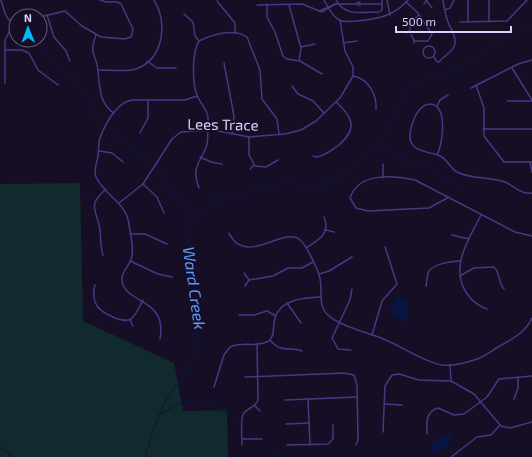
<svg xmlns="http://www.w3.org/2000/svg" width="532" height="457" font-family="'Exo 2',sans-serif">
	<rect width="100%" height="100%" fill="#150e24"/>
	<path fill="#112a2e" d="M80 183 83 321 174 363 183 411 227 410 228 457H0V184Z"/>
	<g fill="#091541">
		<path d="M397 296 408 303 407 323 394 317 390 308Z"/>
		<path d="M453 431C449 443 446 450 434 454L431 444 433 441Z"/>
	</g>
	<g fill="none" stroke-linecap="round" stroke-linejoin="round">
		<g stroke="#091541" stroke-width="1">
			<path d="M41 48 52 62 71 76 76 83 87 94 93 116 100 119 105 125"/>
			<path d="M108 127C119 143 145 150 152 166"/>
			<path d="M380 144 406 161 431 168 440 176 461 188"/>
			<path d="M156 170 160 172 170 192 185 204 190 217"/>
			<path d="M161 414 182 402 191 400 205 403 233 416 266 447 285 457"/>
			<path d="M0 447 13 457"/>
			<path d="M145 457C151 436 165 390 183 380V374L188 371C190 361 198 353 197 342L201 337 198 326 201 321 197 312 194 266 185 227 190 218 197 216 211 206 212 199 214 198 221 201C228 193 237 197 247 193 261 188 261 185 277 187L285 181 291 182 298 187 305 188 325 184 343 174 380 144 403 100 400 98V94L425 80 459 69 502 39 532 25"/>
		</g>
		<g stroke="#473883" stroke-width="1.5">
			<path d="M1 0C4 9 5 22 16 23"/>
			<path d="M324 0C328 7 332 16 339 20 344 23 352 21 357 21 378 19 394 16 408 0"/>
			<path d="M336 0C345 17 362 12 379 12L382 10V0"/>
			<path d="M387 0 390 15"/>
			<path d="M426 0 432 8"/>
			<path d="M217 1 235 23V33"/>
			<path d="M360 2V5H358L357 3Z"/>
			<path d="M406 2 417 12 432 34 428 41H414V43"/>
			<path d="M267 4V17L275 32 283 56 287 59 300 61 322 74"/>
			<path d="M361 4H382"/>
			<path d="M424 4 427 0"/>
			<path d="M257 5 302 4 322 12 335 4"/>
			<path d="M289 5 301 48 299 60"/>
			<path d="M445 10 450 8 454 0"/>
			<path d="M319 11 336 4H357"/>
			<path d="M184 14 193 22 195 36 199 41"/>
			<path d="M47 15 54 37 66 51 70 61"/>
			<path d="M40 17 65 11 82 26 101 37 125 39 131 37 133 29 121 4 117 2H106L100 0"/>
			<path d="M460 22 507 21 527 0"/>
			<path d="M468 22V0"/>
			<path d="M489 22V0"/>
			<path d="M407 33 410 30V22L419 15"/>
			<path d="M96 35C88 56 97 54 98 71 100 87 99 104 114 113"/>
			<path d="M411 35 414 40"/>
			<path d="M343 43 357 41"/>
			<circle cx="429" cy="52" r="6"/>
			<path d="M301 47 315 44"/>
			<path d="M5 50H22L29 53 38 70 58 85"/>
			<path d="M434 57 437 62H439C442 58 447 55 451 51 461 40 450 30 447 19 445 13 444 6 443 0"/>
			<path d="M147 61 157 68H176"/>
			<path d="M224 63 234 116 232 134"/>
			<path d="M512 68 532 100"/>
			<path d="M98 70C110 70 124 72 136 69 164 59 168 22 154 0"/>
			<path d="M353 76C369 79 377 95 376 109"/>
			<path d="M5 83V40L14 23"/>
			<path d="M476 85 484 108V136L504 162H532"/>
			<path d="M292 86 298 94 313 101 324 113"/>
			<path d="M471 88 518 64 532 60"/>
			<path d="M507 101H532"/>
			<path d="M437 106 440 100 448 95"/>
			<path d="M483 129H532"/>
			<path d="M140 133 148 118V100"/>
			<path d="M249 137V155L255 166 266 167 278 160"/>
			<path d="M99 151 112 153 123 162"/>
			<path d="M437 155C442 145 447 113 436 106 420 95 406 131 411 142 415 152 431 152 440 156 448 160 450 168 457 172 472 180 489 176 505 182 514 186 522 195 532 193"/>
			<path d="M313 156 317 157C326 155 332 150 339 145 358 128 353 117 336 102"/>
			<path d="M200 157 211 162 222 164"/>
			<path d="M530 162 532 172"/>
			<path d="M383 164V178"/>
			<path d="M250 169 254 165"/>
			<path d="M143 184 157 197 164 213"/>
			<path d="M199 188C191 166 200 164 207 145 208 141 208 123 208 117 207 109 200 103 197 95 192 83 192 52 199 41 213 34 234 28 247 37L260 70 262 99 277 119 279 134"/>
			<path d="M449 197 429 208 368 211 356 208 350 198C359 171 394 176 415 180L515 232 532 236"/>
			<path d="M119 203 143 184 172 139 181 132 213 130 249 137 285 134 301 130 316 121 340 98 353 76V67L345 51 340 20"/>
			<path d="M481 215C469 239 448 269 468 295 473 302 479 306 487 309"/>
			<path d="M326 230 334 232"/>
			<path d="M229 233C245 267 283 227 299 239 306 244 319 271 320 279 323 292 317 306 329 316 340 326 366 332 381 338 400 345 423 362 442 365 451 366 465 363 474 360 483 358 491 351 498 347 512 339 525 333 532 318"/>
			<path d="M130 234H145L167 244"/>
			<path d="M452 235 469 239"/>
			<path d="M306 248C318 240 331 234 324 217"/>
			<path d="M103 255C100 246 101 238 100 229 96 208 87 206 106 189"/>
			<path d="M130 261 158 274 172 277"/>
			<path d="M244 273 249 280"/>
			<path d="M319 274 329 271 352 257"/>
			<path d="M460 276 474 268 494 267C500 272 498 282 504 289"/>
			<path d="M95 285C93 291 93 300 97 306 102 313 123 324 131 319 136 315 140 306 143 300"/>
			<path d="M245 286 249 280 273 276 288 268H302L313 262"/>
			<path d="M426 286C427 282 427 277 428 273 432 264 451 261 460 261"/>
			<path d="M287 303 301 323"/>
			<path d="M239 315H254L267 311 276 316"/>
			<path d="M130 320 133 326"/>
			<path d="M372 335 382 301 397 284 385 247"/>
			<path d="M160 339C167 300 131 304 123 285 119 274 127 269 131 260 135 249 130 234 129 224 126 202 104 195 96 177 93 170 97 163 98 156 99 150 98 144 100 138 105 124 117 102 132 100H185L197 96"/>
			<path d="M270 340C282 354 289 346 302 351"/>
			<path d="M351 350 338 349 332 338 350 300 352 289"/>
			<path d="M450 365 451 381 474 394 501 426 510 428 532 422"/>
			<path d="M245 377 344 373 354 375 357 385 358 440 356 445"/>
			<path d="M214 387 224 355 230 347C242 341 256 348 269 341 276 334 272 326 275 318 280 299 305 298 320 297"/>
			<path d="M308 399 310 445"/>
			<path d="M514 399 518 388V377"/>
			<path d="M285 400 357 397"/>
			<path d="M385 404 402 405"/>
			<path d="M255 406 260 411"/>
			<path d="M286 424 309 423"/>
			<path d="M383 432 385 386 392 375 399 374 419 380 451 381"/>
			<path d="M427 434C427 423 425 412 438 408L454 415 464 414 487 397 499 379 532 376"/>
			<path d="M242 439H262"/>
			<path d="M242 445C242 439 240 417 244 413 249 407 255 408 258 400L257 345"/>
			<path d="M287 445 328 444 333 439V425"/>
			<path d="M451 457 477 437 491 435 500 425"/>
		</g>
	</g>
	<g text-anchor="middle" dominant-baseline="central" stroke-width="4" stroke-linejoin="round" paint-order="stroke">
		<g font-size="15" fill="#ddd1ff" stroke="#150e24">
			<text transform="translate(223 124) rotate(1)">Lees Trace</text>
		</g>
		<g font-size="16" font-style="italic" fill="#5f9bff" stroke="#150e24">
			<text transform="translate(195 288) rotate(82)">Ward Creek</text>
		</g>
	</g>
	<g transform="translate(28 28) rotate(359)"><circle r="19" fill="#150e24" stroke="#655c7c"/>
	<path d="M0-3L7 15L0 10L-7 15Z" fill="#00bbfc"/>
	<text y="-6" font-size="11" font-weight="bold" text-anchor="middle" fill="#ddd1ff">N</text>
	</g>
	<path d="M396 26v6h115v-6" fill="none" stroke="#ddd1ff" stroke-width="2"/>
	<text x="402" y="26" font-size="12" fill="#ddd1ff" stroke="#150e24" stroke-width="3" paint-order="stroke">500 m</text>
</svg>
